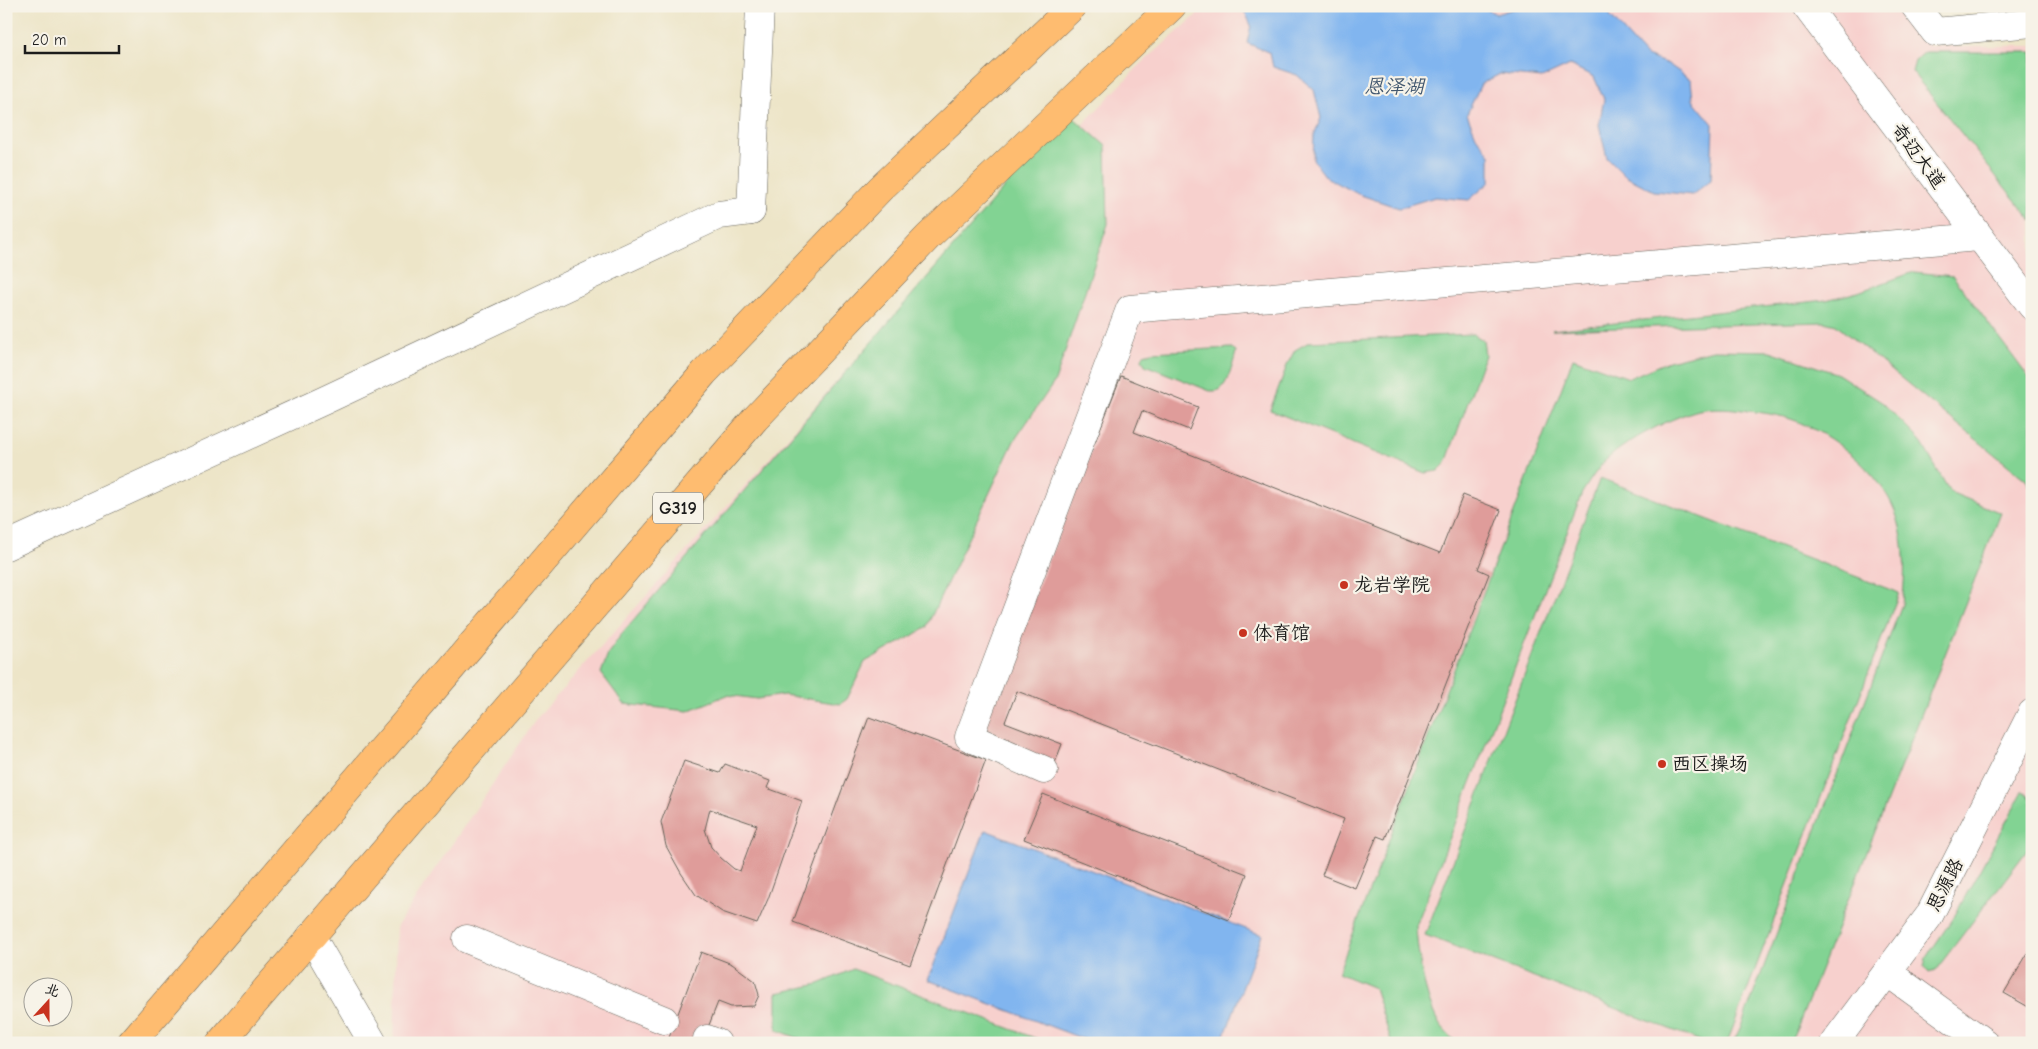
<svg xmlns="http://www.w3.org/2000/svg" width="2038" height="1049" font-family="'Comic Neue','LXGW WenKai TC',sans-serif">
	<rect width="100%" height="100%" fill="#f7f3e8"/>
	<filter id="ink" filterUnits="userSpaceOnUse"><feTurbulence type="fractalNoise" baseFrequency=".02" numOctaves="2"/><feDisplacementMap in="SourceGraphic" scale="10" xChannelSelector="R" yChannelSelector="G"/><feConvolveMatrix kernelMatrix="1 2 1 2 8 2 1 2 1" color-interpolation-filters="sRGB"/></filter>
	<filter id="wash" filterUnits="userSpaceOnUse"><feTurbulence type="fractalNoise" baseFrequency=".0096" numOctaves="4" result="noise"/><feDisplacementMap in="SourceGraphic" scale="20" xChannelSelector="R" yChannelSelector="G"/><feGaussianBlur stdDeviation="1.12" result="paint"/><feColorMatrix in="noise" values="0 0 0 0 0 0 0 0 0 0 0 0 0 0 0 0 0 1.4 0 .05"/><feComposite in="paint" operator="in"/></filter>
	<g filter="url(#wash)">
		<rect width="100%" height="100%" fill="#ede5c8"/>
		<path fill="#f7d0cd" d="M1207 6H1896L1930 46H2032V1043H394L397 926 537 718 774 453 857 358 1140 65Z"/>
		<g fill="#82d393" stroke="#4f7858">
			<path d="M1925 52H2032V221L1912 72 1915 61Z"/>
			<path d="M1068 113 1106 146 1108 224 1055 381 1014 441 926 628 865 662 847 699 840 704 784 695 757 699 727 695 688 711 624 704 601 673 609 652 623 632Z"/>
			<path d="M1914 272 1953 276 2032 382V489L2026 480 1836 325 1824 322 1552 330 1826 300 1858 292Z"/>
			<path d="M1473 334 1483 340 1485 355 1446 463 1438 471 1425 473 1270 410 1288 363 1295 350 1309 342Z"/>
			<path d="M1232 348 1236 352C1234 361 1227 387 1219 390 1218 391 1211 391 1210 391L1145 365 1142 359 1144 354 1151 352Z"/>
			<path d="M1713 350 1770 351 1838 374 1883 403 1920 440 1950 492 2001 513 1799 1024 1790 1043H1733L1742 1024 1902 604C1906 573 1906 541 1895 511 1880 473 1839 440 1803 424 1787 416 1766 413 1748 411 1733 408 1714 407 1699 410 1672 417 1627 440 1606 460 1597 469 1589 482 1582 493L1416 926C1417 953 1425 998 1438 1022 1442 1029 1450 1036 1456 1043H1392L1374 988 1338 973 1573 358 1629 378 1669 361Z"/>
			<path d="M1600 478 1899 593 1727 1043H1706L1425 935Z"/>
			<path d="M2023 791 2032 799V844L1935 971 1929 973 1924 967 1926 958 1955 915Z"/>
			<path d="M853 969 1048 1043H811L777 1030V993L819 984Z"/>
		</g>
		<g fill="#81b5ef" stroke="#4e6886">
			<path d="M1242 6H1465L1468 8 1469 6H1481L1496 14 1522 6H1610V16L1646 56 1668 64 1691 80 1693 100 1713 124 1711 180 1692 195 1654 191 1625 176 1607 158 1599 125 1604 99 1594 77 1570 65 1542 78 1500 74 1481 84 1467 114 1476 136 1490 155V182L1469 200 1435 197 1399 208 1358 194 1326 177 1313 160 1314 135 1321 118 1314 90 1297 75 1273 67 1270 53 1247 43 1251 25Z"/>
			<path d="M985 830 1262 935 1222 1043H1094L928 980Z"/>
		</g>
		<g id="blocks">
			<g fill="#df9c9a" fill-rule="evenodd">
				<path d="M1121 376 1198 407 1189 430 1142 411 1134 432 1440 553 1463 495 1501 510 1478 569 1489 574 1385 839 1377 836 1355 888 1322 875 1344 819 1017 691 1005 722 1062 744 1055 763 980 734Z"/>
				<path d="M869 717 986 760 910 965 793 922Z"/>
				<path d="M684 761 720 773 725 764 770 781 767 788 802 801 768 899 757 924 722 912 696 895 681 873 666 846 661 822ZM710 809 757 825 740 871 734 869 721 858 711 847 705 829Z"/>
				<path d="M1043 794 1247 874 1229 920 1024 839Z"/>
				<path d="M2032 946V1009L2004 993Z"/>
				<path d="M701 952 732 964 755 981 759 995 754 1006 731 1007 718 1002 702 1043H667Z"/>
			</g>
		</g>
	</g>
	<g filter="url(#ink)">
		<use href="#blocks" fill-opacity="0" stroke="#656258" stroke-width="1"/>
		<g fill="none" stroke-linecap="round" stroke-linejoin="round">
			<g stroke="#656258" stroke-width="29">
				<g id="minor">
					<path d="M1806 6 2032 306"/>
					<path d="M1915 6 1935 32 2032 23"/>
					<path d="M751 211 760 6"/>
					<path d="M1044 770 969 737 1130 309 1979 237"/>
					<path d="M311 936 373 1043"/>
					<path d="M467 939 664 1020"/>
					<path d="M1887 972 1985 1043"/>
					<path d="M707 1039 717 1043"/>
					<path d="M1834 1043 1929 916 2032 713"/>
				</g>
			</g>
			<g stroke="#656258" stroke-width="29">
				<path id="tertiary" d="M6 546 323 401 719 215 751 211"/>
			</g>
			<g stroke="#656258" stroke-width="29">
				<g id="trunk">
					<path d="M131 1043 704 373 880 189 1073 6"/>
					<path d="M220 1043 755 419 928 237 1172 6"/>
				</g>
			</g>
			<use href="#minor" stroke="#fff" stroke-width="28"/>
			<use href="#tertiary" stroke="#fff" stroke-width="28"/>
			<use href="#trunk" stroke="#febc70" stroke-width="28"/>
		</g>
	</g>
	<g fill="#c8321e" stroke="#f7f3e8" stroke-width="2">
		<circle cx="1344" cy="585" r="5"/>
		<circle cx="1243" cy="633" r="5"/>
		<circle cx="1662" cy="764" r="5"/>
	</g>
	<g text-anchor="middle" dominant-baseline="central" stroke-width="4.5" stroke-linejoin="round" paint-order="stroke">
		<rect fill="#f7f3e8" stroke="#5e5c59" stroke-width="1" x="653" y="492.5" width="50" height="31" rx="4"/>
		<g font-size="18" font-weight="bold" fill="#1c1c1c">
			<text x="678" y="508">G319</text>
		</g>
		<g font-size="19" fill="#1c1c1c" stroke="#f7f3e8">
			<text transform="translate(1918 156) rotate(53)">奇迈大道</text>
			<text transform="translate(1945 885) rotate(-63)">思源路</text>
		</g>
		<g font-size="19" fill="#1c1c1c" stroke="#f7f3e8" text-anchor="start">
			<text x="1354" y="585">龙岩学院</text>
			<text x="1253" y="633">体育馆</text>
			<text x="1672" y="764">西区操场</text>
		</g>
		<g font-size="20" font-style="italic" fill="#445970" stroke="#f7f3e8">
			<text x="1394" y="86">恩泽湖</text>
		</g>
	</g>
	<rect width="2038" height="1049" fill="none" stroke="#f7f3e8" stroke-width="25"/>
	<g transform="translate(48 1002) rotate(21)"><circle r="24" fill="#f7f3e8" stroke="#9f9d96"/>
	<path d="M0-4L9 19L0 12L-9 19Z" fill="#c8321e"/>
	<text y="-8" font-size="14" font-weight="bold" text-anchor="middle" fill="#1c1c1c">北</text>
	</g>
	<path d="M25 45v8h94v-8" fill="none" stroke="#1c1c1c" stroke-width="2.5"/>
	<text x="32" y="45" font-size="15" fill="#1c1c1c" stroke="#f7f3e8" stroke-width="4" paint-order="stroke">20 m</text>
</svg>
